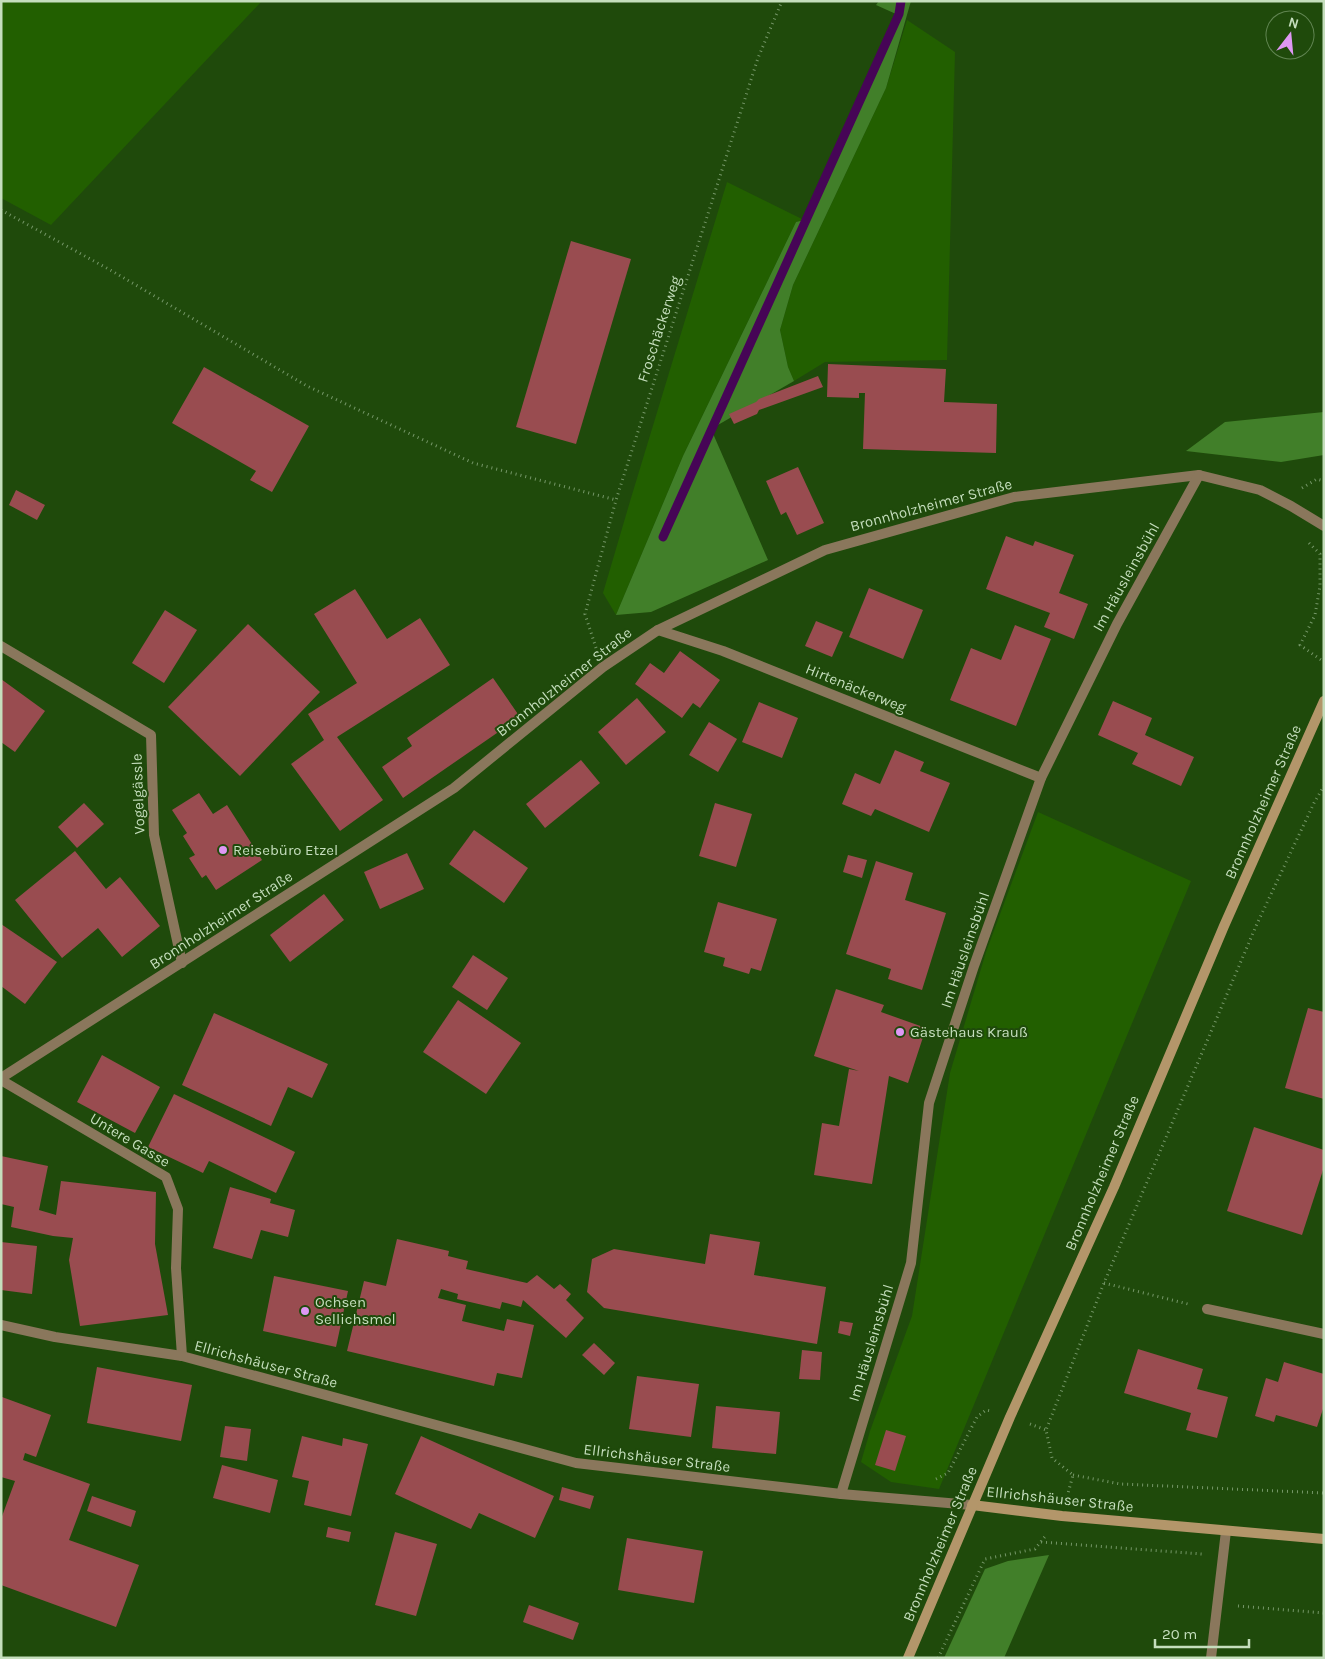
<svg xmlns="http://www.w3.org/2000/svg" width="1325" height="1659" font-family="Karla,sans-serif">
	<rect width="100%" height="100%" fill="#1f4a0b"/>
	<g fill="#225f00">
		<path d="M1 1H262L51 225 1 198Z"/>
		<path d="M907 20 955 52 947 360 825 362 794 381 788 367 780 330 793 285 886 88Z"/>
		<path d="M727 182 804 220 796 222 683 456 616 615 603 593 631 498Z"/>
		<path d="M1038 812 1191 881 939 1489 891 1482 861 1462 870 1431 912 1316 950 1073 986 952Z"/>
	</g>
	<g fill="#417f29">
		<path d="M879 1H911L886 88 793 285 780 330 788 367 794 381 711 429 768 560 651 612 616 615 683 456 796 222 804 220 896 14 876 5Z"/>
		<path d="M1324 412V455L1281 462 1186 451 1225 422Z"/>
		<path d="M1049 1555 1004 1658H944L985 1569 1008 1561Z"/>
	</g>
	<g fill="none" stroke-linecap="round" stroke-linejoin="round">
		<path stroke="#460556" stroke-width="9" d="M663 537 899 14 901 1"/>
	</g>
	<g fill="#994c50">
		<path d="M571 241 631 259 576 444 516 427Z"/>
		<path d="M828 364 946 369 944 402 997 404 996 453 863 449 865 393H859V398L827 397Z"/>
		<path d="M204 367 309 426 272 492 250 480 256 471 172 423Z"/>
		<path d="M818 376 823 387 759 410 757 414 734 424 729 414 756 402 759 399Z"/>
		<path d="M798 467 824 523 797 535 786 512 781 515 766 481Z"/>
		<path d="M16 490 45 505 37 520 9 505Z"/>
		<path d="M1006 536 1033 546 1035 541 1074 555 1059 593 1088 604 1074 639 1044 627 1050 613 986 589Z"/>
		<path d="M869 588 923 610 903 659 849 637Z"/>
		<path d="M355 589 387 639 420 618 450 665 337 737 383 800 340 831 291 764 324 740 308 714 357 683 314 614Z"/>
		<path d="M165 610 197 630 164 683 132 663Z"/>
		<path d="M816 621 843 632 832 657 805 646Z"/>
		<path d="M248 624 320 692 240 776 168 707Z"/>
		<path d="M1015 625 1051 639 1016 726 950 700 971 648 1001 660Z"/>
		<path d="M680 651 720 680 700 708 693 703 682 718 635 684 650 663 664 673Z"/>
		<path d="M493 678 520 717 403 798 382 767 412 746 407 738Z"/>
		<path d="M1 679 45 711 15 752 1 742Z"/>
		<path d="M637 698 666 732 626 765 598 732Z"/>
		<path d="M1113 701 1152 718 1145 735 1194 757 1181 786 1132 764 1138 753 1098 735Z"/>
		<path d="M759 702 798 718 782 758 742 742Z"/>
		<path d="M709 722 737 739 718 772 689 755Z"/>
		<path d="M895 750 924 762 920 771 950 783 929 832 875 809 871 816 842 804 855 773 880 784Z"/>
		<path d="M581 760 600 783 545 828 526 804Z"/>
		<path d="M199 793 213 814 227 805 262 860 216 890 206 875 202 878 189 858 195 855 183 836 187 833 172 810Z"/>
		<path d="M84 803 104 824 77 848 58 827Z"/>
		<path d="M715 803 752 814 736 867 699 856Z"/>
		<path d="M474 830 528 868 504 903 449 864Z"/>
		<path d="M75 851 106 889 120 877 160 926 122 957 98 928 62 958 15 900Z"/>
		<path d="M407 853 424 889 380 909 364 872Z"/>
		<path d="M848 855 867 860 862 878 843 872Z"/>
		<path d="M876 861 913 873 905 900 946 913 922 990 888 979 891 969 846 954Z"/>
		<path d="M324 894 344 920 290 962 270 935Z"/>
		<path d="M718 902 777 919 761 971 751 968 749 974 723 966 725 958 704 952Z"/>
		<path d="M1 924 57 962 25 1004 1 986Z"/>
		<path d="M473 955 508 978 487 1010 452 987Z"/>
		<path d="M836 989 884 1005 881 1012 926 1028 908 1083 889 1076 872 1184 814 1175 822 1123 839 1126 849 1069 859 1071 814 1056Z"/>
		<path d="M458 1000 521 1043 486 1094 423 1052Z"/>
		<path d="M1308 1008 1324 1012V1099L1285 1088Z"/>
		<path d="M214 1013 328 1064 312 1098 288 1087 271 1126 182 1085Z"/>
		<path d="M102 1055 160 1087 135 1133 77 1102Z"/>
		<path d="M174 1094 295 1152 276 1193 209 1161 203 1173 148 1147Z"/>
		<path d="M1254 1127 1324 1150V1167L1302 1235 1227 1211Z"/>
		<path d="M1 1156 48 1166 39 1210 56 1215 61 1181 156 1192 155 1244 168 1315 80 1326 69 1260 73 1238 53 1236 11 1227 14 1207 1 1204Z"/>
		<path d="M230 1187 271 1199 270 1203 295 1210 288 1237 261 1230 252 1259 213 1248Z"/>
		<path d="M710 1234 760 1242 754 1275 826 1287 817 1344 604 1308 587 1292 592 1259 614 1249 705 1264Z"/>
		<path d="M397 1239 449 1251 448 1256 468 1261 466 1269 527 1283 537 1275 554 1289 560 1284 571 1294 566 1300 584 1318 566 1338 523 1300 521 1307 502 1302 500 1309 457 1299 458 1294 441 1289 438 1298 466 1305 462 1321 504 1331 507 1319 534 1325 522 1378 497 1373 494 1386 347 1351 364 1281 386 1286Z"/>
		<path d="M1 1242 37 1246 32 1294 1 1290Z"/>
		<path d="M274 1276 348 1291 336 1347 263 1331Z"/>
		<path d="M840 1321 853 1323 850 1336 838 1333Z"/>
		<path d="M594 1343 615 1363 604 1375 582 1355Z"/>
		<path d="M1138 1349 1203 1369 1197 1389 1228 1397 1217 1438 1186 1430 1191 1413 1124 1393Z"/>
		<path d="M802 1350 822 1352 820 1380 799 1379Z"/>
		<path d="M1284 1362 1324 1374V1406L1317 1427 1276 1415 1274 1422 1255 1416 1266 1378 1278 1382Z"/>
		<path d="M97 1367 192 1385 181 1441 87 1423Z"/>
		<path d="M637 1376 699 1384 691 1437 629 1429Z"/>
		<path d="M2 1397 51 1415 36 1457 25 1453 23 1460 90 1484 69 1540 139 1565 116 1627 1 1585V1519L15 1481 1 1477Z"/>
		<path d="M716 1406 780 1412 776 1454 712 1448Z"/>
		<path d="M225 1426 251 1429 247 1461 220 1457Z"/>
		<path d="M886 1430 906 1436 895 1471 875 1465Z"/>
		<path d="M302 1436 342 1446 343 1438 368 1444 351 1516 304 1505 309 1481 292 1477Z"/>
		<path d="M421 1436 554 1496 535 1538 479 1513 471 1529 395 1494Z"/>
		<path d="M222 1465 278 1480 270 1513 213 1498Z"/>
		<path d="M562 1487 594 1496 590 1509 559 1500Z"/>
		<path d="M92 1496 136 1511 131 1527 87 1511Z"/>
		<path d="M328 1527 351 1532 349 1542 326 1537Z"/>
		<path d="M395 1532 437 1544 416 1616 375 1605Z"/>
		<path d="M627 1538 703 1551 694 1603 618 1590Z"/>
		<path d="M529 1605 579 1623 573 1640 523 1622Z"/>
	</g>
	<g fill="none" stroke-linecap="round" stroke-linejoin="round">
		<g stroke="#759768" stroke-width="3" stroke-dasharray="1 4" stroke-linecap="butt">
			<path d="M1 210 112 271 307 386 473 463 616 500"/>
			<path d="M1302 488 1317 479 1324 481"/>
			<path d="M1309 543 1320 554V586L1315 615 1300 645 1324 662"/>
			<path d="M596 648 585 614 616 500 758 58 782 1"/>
			<path d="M1104 1283 1188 1304"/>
			<path d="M1030 1424 1046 1430"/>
			<path d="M1073 1475 1120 1484 1324 1493"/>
			<path d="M936 1479 948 1473 977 1417 986 1410 991 1411"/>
			<path d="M1067 1497 1073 1475 1052 1458 1046 1430 1104 1283 1256 926 1314 803 1324 786"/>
			<path d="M1041 1542 1202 1554"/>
			<path d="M1238 1606 1324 1613"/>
			<path d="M938 1658 985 1559 1035 1549 1047 1534"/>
		</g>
		<path stroke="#8a775c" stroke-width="10" d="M1211 1658 1226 1531"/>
		<g stroke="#8a775c" stroke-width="10">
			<path d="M658 630 723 651 1041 778"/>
			<path d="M1 646 151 735 154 835 182 963"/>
			<path d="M1 1078 454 788 603 667 658 630 825 550 1014 497 1199 475 1260 490 1291 506 1324 526"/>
			<path d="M1 1080 166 1177 178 1209 176 1268 182 1356"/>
			<path d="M1207 1309 1324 1334"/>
			<path d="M1 1325 55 1337 182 1356 576 1463 841 1494 972 1505"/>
			<path d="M841 1494 911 1263 929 1103 974 966 1041 778 1117 624 1199 475"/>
		</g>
		<g stroke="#b3966a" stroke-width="10">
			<path d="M972 1505 1062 1516 1324 1539"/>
			<path d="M908 1658 1010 1417 1114 1187 1224 926 1324 701"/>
		</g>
	</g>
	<g fill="#de98f3" stroke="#1f4a0b" stroke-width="2">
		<circle cx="223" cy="850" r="5"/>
		<circle cx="900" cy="1032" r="5"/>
		<circle cx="305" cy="1311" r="5"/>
	</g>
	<g text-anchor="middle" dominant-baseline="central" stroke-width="4" stroke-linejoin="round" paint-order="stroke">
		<g font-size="15" fill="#c5debd" stroke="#1f4a0b">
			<text transform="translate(659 329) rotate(-72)">Froschäckerweg</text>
			<text transform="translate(931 505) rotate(-15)">Bronnholzheimer Straße</text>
			<text transform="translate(1126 577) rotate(-61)">Im Häusleinsbühl</text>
			<text transform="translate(564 682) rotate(-38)">Bronnholzheimer Straße</text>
			<text transform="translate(856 688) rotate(22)">Hirtenäckerweg</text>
			<text transform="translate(138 794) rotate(-92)">Vogelgässle</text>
			<text transform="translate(1263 802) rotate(-66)">Bronnholzheimer Straße</text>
			<text transform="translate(221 920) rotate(-33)">Bronnholzheimer Straße</text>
			<text transform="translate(965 950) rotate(-71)">Im Häusleinsbühl</text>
			<text transform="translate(130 1140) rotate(31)">Untere Gasse</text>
			<text transform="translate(1102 1173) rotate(-67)">Bronnholzheimer Straße</text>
			<text transform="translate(871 1343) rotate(-73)">Im Häusleinsbühl</text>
			<text transform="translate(266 1364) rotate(15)">Ellrichshäuser Straße</text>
			<text transform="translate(657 1458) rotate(7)">Ellrichshäuser Straße</text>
			<text transform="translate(1060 1499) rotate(6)">Ellrichshäuser Straße</text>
			<text transform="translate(940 1544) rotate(-67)">Bronnholzheimer Straße</text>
		</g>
		<g font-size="15" fill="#c5debd" stroke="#1f4a0b" text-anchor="start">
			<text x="233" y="850">Reisebüro Etzel</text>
			<text x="910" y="1032">Gästehaus Krauß</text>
			<text x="315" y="1302">Ochsen<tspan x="315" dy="17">Sellichsmol</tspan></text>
		</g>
	</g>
	<rect width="1325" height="1659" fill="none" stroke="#c5debd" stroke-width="5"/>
	<g transform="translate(1290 35) rotate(16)"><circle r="24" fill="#1f4a0b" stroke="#618552"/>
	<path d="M0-4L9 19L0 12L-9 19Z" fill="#de98f3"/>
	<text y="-8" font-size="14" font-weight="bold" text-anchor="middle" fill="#c5debd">N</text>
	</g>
	<path d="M1155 1639v8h94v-8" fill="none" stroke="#c5debd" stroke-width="2.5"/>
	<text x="1162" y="1639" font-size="15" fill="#c5debd" stroke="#1f4a0b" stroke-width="4" paint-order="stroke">20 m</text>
</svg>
